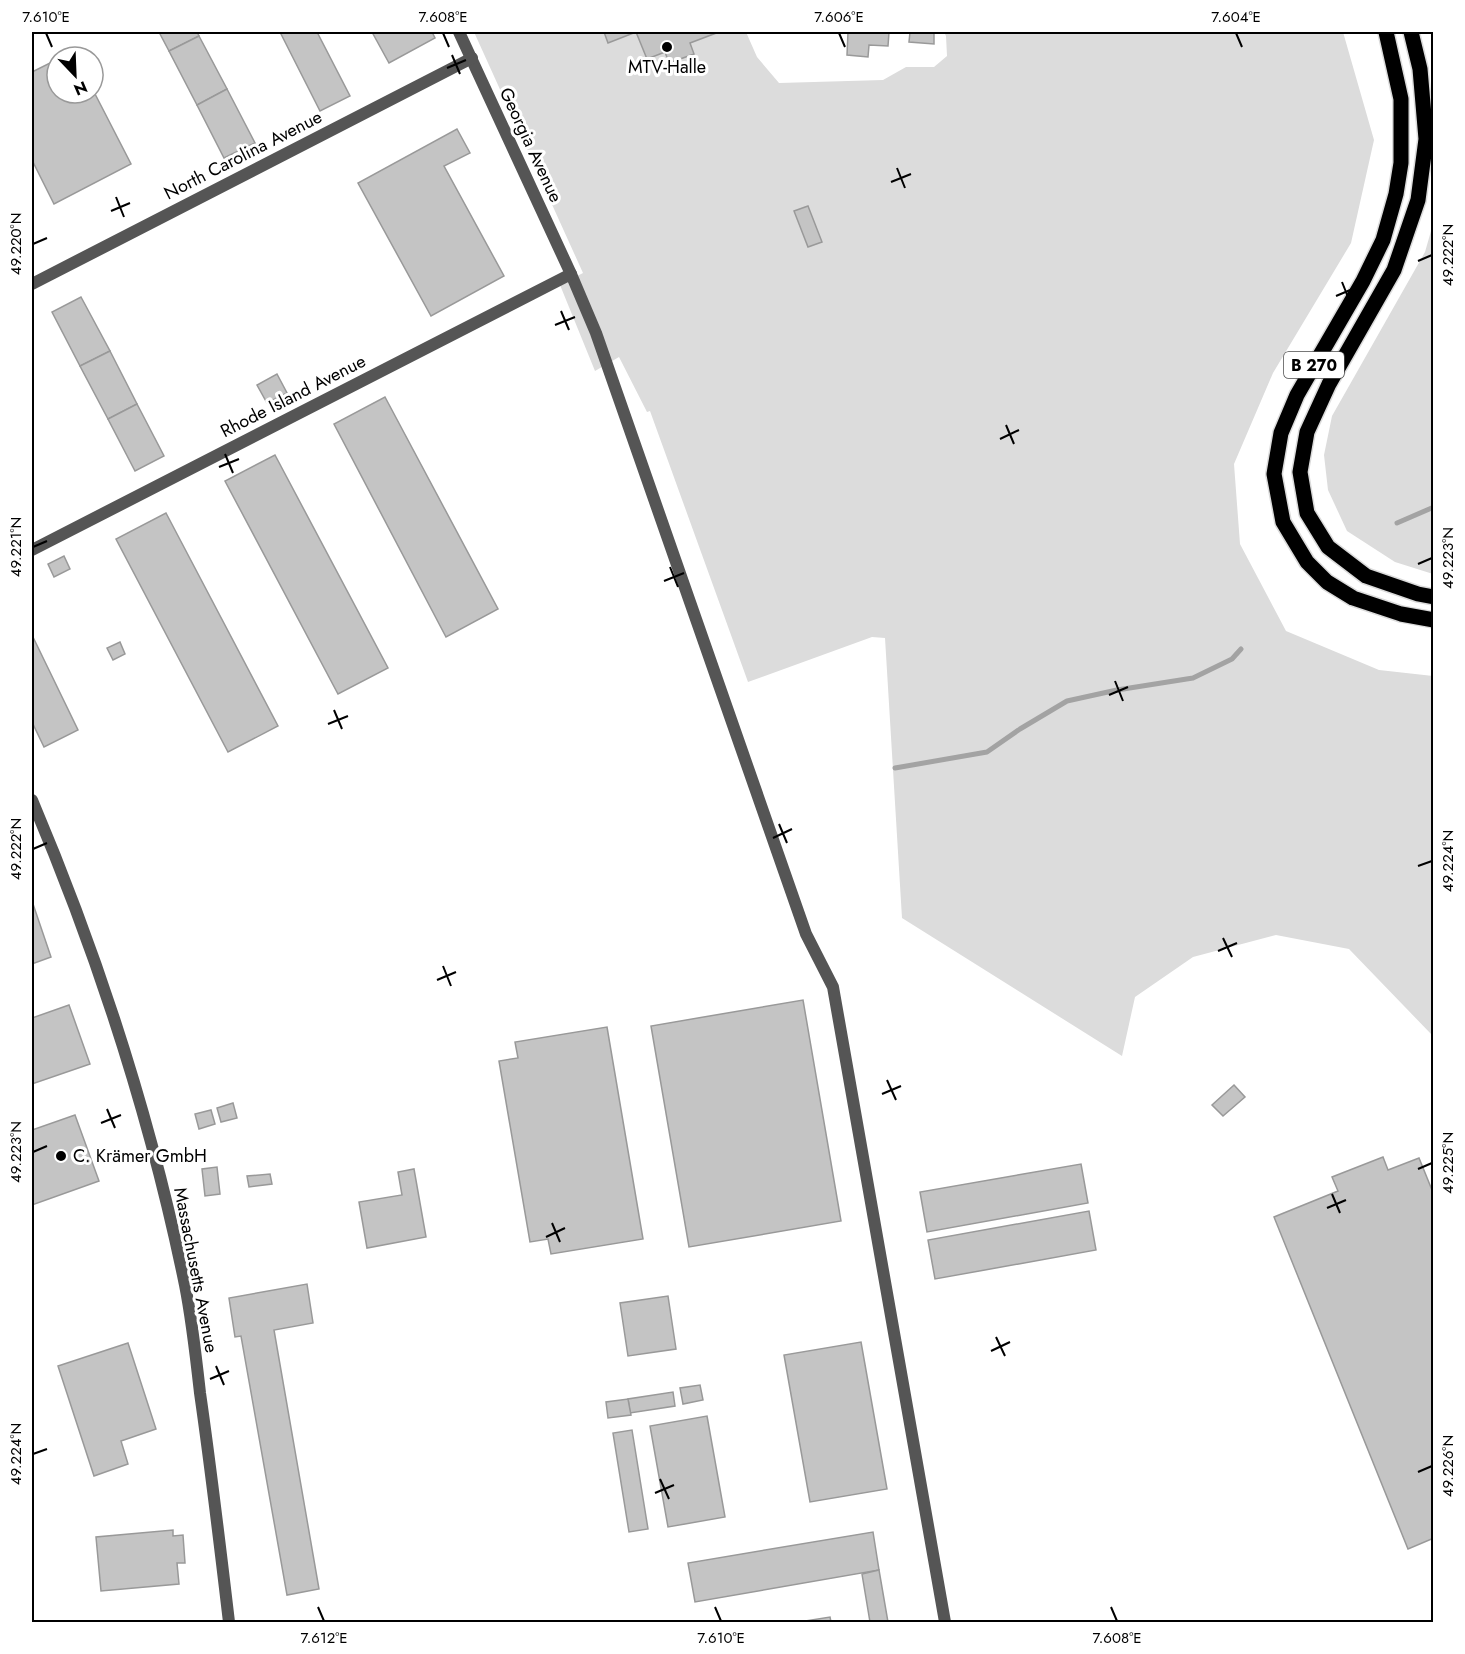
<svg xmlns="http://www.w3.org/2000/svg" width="1465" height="1654" font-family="Jost,sans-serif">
	<rect width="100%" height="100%" fill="#fff"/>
	<g fill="#dcdcdc">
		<path d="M474 32H746L757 57 779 83 883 80 906 67H934L947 56 946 36 944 32H1343L1374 140 1351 243 1273 373 1234 464 1240 544 1286 631 1379 670 1433 676V1038L1432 1035 1349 949 1276 935 1193 957 1135 997 1122 1056 902 918 885 638 872 637 748 682 650 411 647 412 619 357 595 371 560 285 583 273Z"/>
		<path d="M1433 224V574L1395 562 1347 531 1328 490 1324 455 1332 416 1425 252Z"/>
	</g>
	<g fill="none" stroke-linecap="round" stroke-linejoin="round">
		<g stroke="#a3a3a3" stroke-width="5">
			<path d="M1397 523 1434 507"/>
			<path d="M895 768 987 752 1020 729 1067 701 1117 690 1193 678 1232 659 1241 649"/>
		</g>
	</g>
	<g fill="#c4c4c4" stroke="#999" stroke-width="1.5">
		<path d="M159 32H197L199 36 169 51Z"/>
		<path d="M280 32H317L350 96 320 111Z"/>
		<path d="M372 32H432L435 38 389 63Z"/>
		<path d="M604 32H719L690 43 694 54 669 63 665 52 647 59 636 32 608 43Z"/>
		<path d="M848 32H889L888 46 869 45 868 57 847 55Z"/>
		<path d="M910 32H934V44L909 42Z"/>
		<path d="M199 36 227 89 197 105 169 51Z"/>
		<path d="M52 62 56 70 57 69V93H93V90L131 164 54 204 32 160V72Z"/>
		<path d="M227 89 255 143 224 158 197 105Z"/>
		<path d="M457 129 470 153 444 166 504 276 431 316 358 183Z"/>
		<path d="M808 206 822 242 808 247 794 211Z"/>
		<path d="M81 297 110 351 80 366 52 312Z"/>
		<path d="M110 351 137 404 108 419 80 366Z"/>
		<path d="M277 374 287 393 267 403 257 385Z"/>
		<path d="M385 397 498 609 446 637 334 424Z"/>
		<path d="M137 404 164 456 135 471 108 419Z"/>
		<path d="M275 455 388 668 338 694 225 481Z"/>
		<path d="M166 513 278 726 228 752 116 539Z"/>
		<path d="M64 556 70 569 54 577 48 564Z"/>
		<path d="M32 635 78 730 44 747 32 722Z"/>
		<path d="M120 642 125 654 113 660 107 648Z"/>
		<path d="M32 901 51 957 32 964Z"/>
		<path d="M803 1000 841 1221 689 1247 651 1026Z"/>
		<path d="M69 1005 90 1064 32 1084V1018Z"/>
		<path d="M607 1027 643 1239 551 1254 548 1239 530 1242 499 1061 518 1058 515 1042Z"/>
		<path d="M1234 1085 1245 1097 1223 1116 1212 1105Z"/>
		<path d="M233 1103 237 1118 221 1122 217 1108Z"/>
		<path d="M211 1110 215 1124 199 1129 195 1114Z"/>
		<path d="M75 1115 99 1181 32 1205V1130Z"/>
		<path d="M1383 1157 1388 1170 1419 1158 1434 1195V1538L1408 1549 1274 1217 1338 1191 1332 1177Z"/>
		<path d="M1081 1164 1088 1203 927 1232 920 1192Z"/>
		<path d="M217 1167 220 1194 205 1196 202 1169Z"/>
		<path d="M414 1169 426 1237 367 1248 359 1202 402 1195 398 1172Z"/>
		<path d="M270 1174 272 1184 249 1187 247 1176Z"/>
		<path d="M1089 1211 1096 1250 935 1279 928 1240Z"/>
		<path d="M307 1284 313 1323 274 1330 319 1589 287 1595 241 1336 235 1337 229 1298Z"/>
		<path d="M668 1296 676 1349 628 1356 620 1303Z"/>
		<path d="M861 1342 887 1489 810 1502 784 1355Z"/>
		<path d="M128 1343 156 1429 121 1441 128 1464 94 1476 58 1366Z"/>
		<path d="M700 1385 703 1400 683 1404 680 1388Z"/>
		<path d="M673 1392 675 1406 630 1413 628 1399Z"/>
		<path d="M628 1399 631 1415 608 1418 606 1402Z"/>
		<path d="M707 1416 725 1517 668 1527 650 1426Z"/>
		<path d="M632 1430 648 1529 629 1532 613 1433Z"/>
		<path d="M173 1530V1536L183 1535 185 1563H177L179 1584 101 1591 96 1537Z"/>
		<path d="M873 1532 879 1570 695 1602 688 1563Z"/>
		<path d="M879 1570 888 1622H870L862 1574Z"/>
		<path d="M830 1617 831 1622H799Z"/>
	</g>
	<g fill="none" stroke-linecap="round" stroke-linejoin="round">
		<g stroke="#dbdbdb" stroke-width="18">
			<g id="primary">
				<path d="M1386 32 1401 99V163L1396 194 1383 240 1363 281 1297 395 1281 433 1274 474 1283 522 1307 562 1327 582 1353 598 1401 614 1434 620"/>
				<path d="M1411 32 1420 69 1426 139 1418 200 1394 270 1329 384 1307 432 1300 472 1307 513 1328 547 1366 576 1418 594 1434 597"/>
			</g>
		</g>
		<g stroke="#555" stroke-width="12">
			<path d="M459 32 571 274 596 333 806 934 833 987 945 1622"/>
			<path d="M32 284 472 58"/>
			<path d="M32 550 571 274"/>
			<path d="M32 800C98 956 151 1119 185 1285 192 1320 196 1357 200 1393 211 1469 220 1546 229 1622"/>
		</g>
		<use href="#primary" stroke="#000" stroke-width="15"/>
	</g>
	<path fill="none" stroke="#000" stroke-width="2" d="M46 33 52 47M443 33 449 47M839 33 845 47M1236 33 1242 47M452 55 460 74M447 68 466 60M897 168 905 188M891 182 911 174M116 197 124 217M111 211 130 203M33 244 47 238M1418 261 1432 255M1342 282 1350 302M1336 296 1355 288M561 311 569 330M555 325 575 317M1006 425 1014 444M1000 439 1019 430M225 454 233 473M219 467 239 459M33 547 47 541M1418 564 1432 558M670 567 678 587M664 581 684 573M1115 681 1123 701M1109 695 1128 687M334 710 342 729M328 724 348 716M779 824 787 843M773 838 792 829M33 849 47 843M1418 866 1432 861M1223 938 1232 957M1218 951 1237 943M443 966 451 986M437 980 456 972M887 1080 896 1100M882 1094 901 1086M107 1109 115 1128M101 1123 121 1115M33 1152 47 1146M1418 1169 1432 1163M1332 1194 1340 1213M1327 1208 1346 1200M552 1223 560 1242M546 1237 565 1228M996 1337 1005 1356M991 1351 1010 1342M216 1366 224 1385M210 1379 229 1371M33 1454 47 1449M1418 1472 1432 1466M660 1479 669 1499M655 1493 674 1485M318 1607 324 1621M715 1607 721 1621M1111 1607 1117 1621"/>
	<g fill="#000" stroke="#fff" stroke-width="2">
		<circle cx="667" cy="47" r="6"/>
		<circle cx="61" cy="1156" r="6"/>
	</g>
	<g text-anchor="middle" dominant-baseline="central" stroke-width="6" stroke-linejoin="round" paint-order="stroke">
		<rect fill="#fff" stroke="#4c4c4c" stroke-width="1.5" x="1284" y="352" width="60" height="26" rx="4.5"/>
		<g font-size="16" font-weight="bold" fill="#000">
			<text x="1314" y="365">B 270</text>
		</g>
		<g font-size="18" fill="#000" stroke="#fff">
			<text x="667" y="67">MTV-Halle</text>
			<text x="73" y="1156" text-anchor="start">C. Krämer GmbH</text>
		</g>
		<g font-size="18" fill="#000" stroke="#fff">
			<text transform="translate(531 145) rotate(65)">Georgia Avenue</text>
			<text transform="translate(243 155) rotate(-27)">North Carolina Avenue</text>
			<text transform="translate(293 396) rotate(-27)">Rhode Island Avenue</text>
			<text transform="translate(196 1270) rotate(79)">Massachusetts Avenue</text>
		</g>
	</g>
	<rect width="1465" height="1654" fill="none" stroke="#ffffff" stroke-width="66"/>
	<g transform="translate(75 75) rotate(157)"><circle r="28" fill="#ffffff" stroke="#999999" stroke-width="1.5"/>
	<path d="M0-4.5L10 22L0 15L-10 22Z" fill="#000000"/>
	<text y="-9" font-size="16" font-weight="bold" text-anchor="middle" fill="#000000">N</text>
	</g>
	<rect x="33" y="33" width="1399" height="1588" fill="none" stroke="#000" stroke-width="2"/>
	<g font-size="15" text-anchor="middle" fill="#000">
		<text x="46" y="22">7.610°E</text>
		<text x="443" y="22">7.608°E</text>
		<text x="839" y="22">7.606°E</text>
		<text x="1236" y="22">7.604°E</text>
		<text transform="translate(16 244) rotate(-90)" y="5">49.220°N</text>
		<text transform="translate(1448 255) rotate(-90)" y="5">49.222°N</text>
		<text transform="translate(16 547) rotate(-90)" y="5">49.221°N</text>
		<text transform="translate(1448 558) rotate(-90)" y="5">49.223°N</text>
		<text transform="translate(16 849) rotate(-90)" y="5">49.222°N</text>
		<text transform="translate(1448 861) rotate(-90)" y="5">49.224°N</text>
		<text transform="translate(16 1152) rotate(-90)" y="5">49.223°N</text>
		<text transform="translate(1448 1163) rotate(-90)" y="5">49.225°N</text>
		<text transform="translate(16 1454) rotate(-90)" y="5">49.224°N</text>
		<text transform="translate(1448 1466) rotate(-90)" y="5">49.226°N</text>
		<text x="324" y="1643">7.612°E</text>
		<text x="721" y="1643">7.610°E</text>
		<text x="1117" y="1643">7.608°E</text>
	</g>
</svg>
